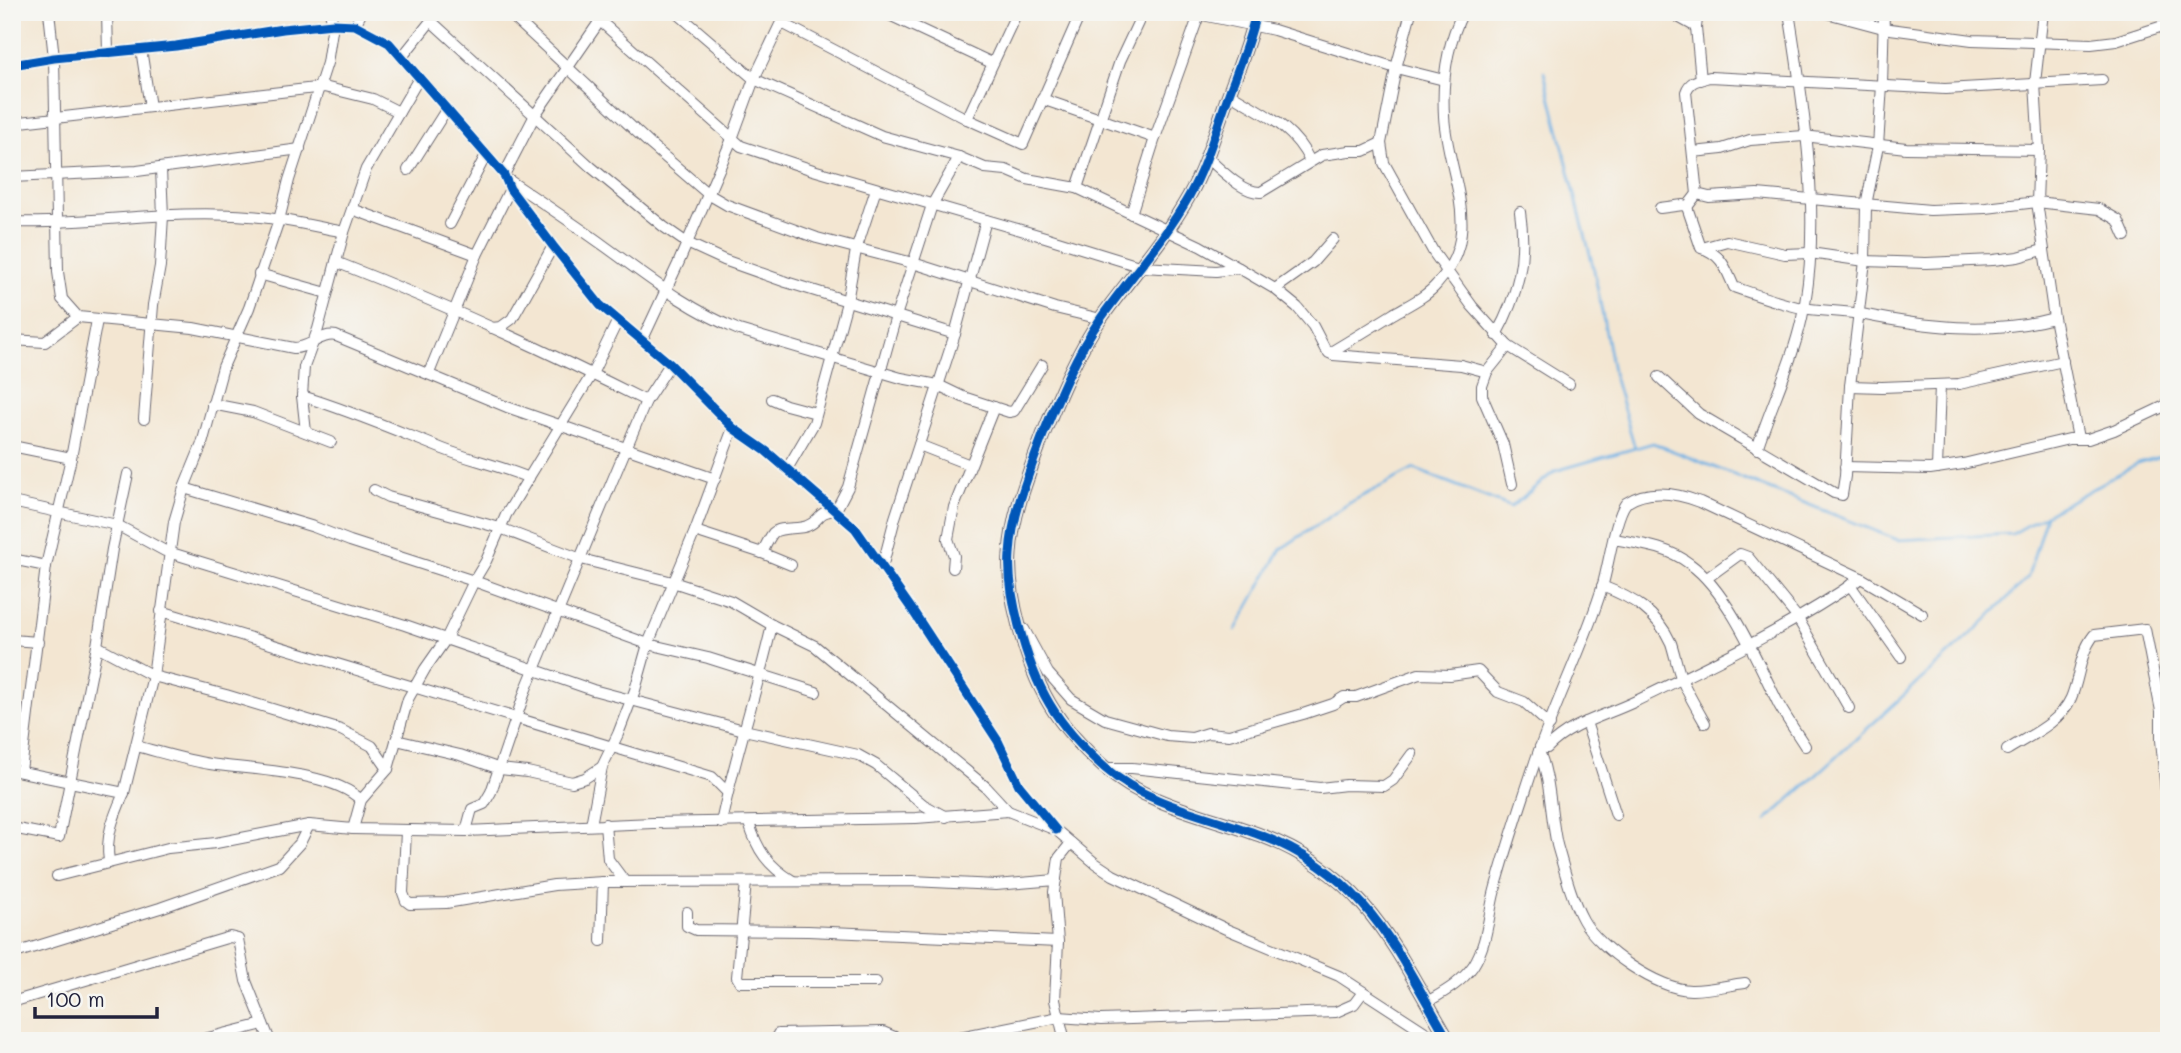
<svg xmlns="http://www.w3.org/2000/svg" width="2181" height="1053" font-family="Mali,sans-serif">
	<rect width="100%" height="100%" fill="#f6f6f2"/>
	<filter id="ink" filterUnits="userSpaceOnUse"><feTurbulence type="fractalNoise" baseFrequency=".0143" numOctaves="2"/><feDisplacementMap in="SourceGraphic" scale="14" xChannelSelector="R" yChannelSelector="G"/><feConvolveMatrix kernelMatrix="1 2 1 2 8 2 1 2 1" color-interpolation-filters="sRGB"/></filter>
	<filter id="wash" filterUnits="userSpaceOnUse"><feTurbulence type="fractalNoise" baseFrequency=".00686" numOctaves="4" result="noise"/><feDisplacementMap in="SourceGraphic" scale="28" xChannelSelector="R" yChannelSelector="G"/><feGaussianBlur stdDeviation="1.57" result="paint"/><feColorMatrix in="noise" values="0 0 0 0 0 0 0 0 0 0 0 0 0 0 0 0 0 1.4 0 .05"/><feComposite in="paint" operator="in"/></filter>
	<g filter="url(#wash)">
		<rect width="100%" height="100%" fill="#f3e6d2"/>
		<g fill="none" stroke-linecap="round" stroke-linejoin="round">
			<g stroke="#70b1e4" stroke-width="2.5">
				<path d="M1544 72 1594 270 1614 376 1635 448"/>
				<path d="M1235 631 1281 549 1351 502 1414 469 1511 507 1555 471 1653 443 1898 540 2012 534 2138 463 2169 454"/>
				<path d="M1766 821 1983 623 2028 577 2046 515"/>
			</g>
		</g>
	</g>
	<g filter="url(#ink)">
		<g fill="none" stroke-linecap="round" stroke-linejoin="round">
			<g stroke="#6b6770" stroke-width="12">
				<g id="minor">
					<path d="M49 12 54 58 58 272 62 299 78 317 193 328 294 348C310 348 321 333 336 336L507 407 715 479"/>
					<path d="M107 12 108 53"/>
					<path d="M508 12 651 145 708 194 727 205 817 238 913 263 1055 308 1101 319"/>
					<path d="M590 12 741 146 813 170 1045 237 1142 267 1216 271 1239 268 1275 289 1297 307 1313 326 1325 349 1333 355 1461 365 1487 372"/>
					<path d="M676 12 754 79 882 136 959 157 985 168 1006 170 1027 179 1077 188 1200 246 1239 268"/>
					<path d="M883 12 992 63"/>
					<path d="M1017 12 967 119 1023 144 1081 12"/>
					<path d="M1188 12 1274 30 1396 68 1444 80"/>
					<path d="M1411 12 1396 68 1381 143 1384 163 1434 253 1472 306 1508 346 1569 384"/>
					<path d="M1669 12 1696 27"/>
					<path d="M1698 12 1696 27 1701 80"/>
					<path d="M1823 12 1883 28 1972 40 2091 44 2116 41 2169 24"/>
					<path d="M2043 12 2035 83 2039 150 2037 202 2054 318 2078 438"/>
					<path d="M431 21 591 167 664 227 687 243 724 260 786 282 955 334"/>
					<path d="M782 23 967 119"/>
					<path d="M355 25 362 12"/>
					<path d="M141 49 150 107"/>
					<path d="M402 57 438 12"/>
					<path d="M12 65 54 58 176 46 283 29 333 24 355 25 389 43 504 175 510 189 553 246 600 305 670 364 733 428 766 451 855 528 913 611 998 741 1019 785 1056 830"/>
					<path d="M1229 93C1262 114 1292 124 1310 161"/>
					<path d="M1042 99 1155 138"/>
					<path d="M12 123 324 87 373 99 399 112"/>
					<path d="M1693 152 1722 149 1750 140 1804 136 1906 148 2039 150"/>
					<path d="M1206 157C1221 169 1242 193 1261 192L1322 155 1349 151H1364L1381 143"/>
					<path d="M408 170 446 110"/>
					<path d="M504 175 535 115 606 12"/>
					<path d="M12 177 137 171 300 149"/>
					<path d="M507 179C540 201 573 223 606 247 649 278 689 310 739 330L901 378 938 385 963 397 1009 412 1014 411 1042 365"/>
					<path d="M1077 188 1120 61 1143 12"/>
					<path d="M1697 194 1686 92C1690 80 1699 80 1710 77L1945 89 2102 80"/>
					<path d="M1687 207 1701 248C1722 254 1726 269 1734 287 1757 295 1778 303 1802 308 1821 311 1841 311 1861 314 1924 327 1991 335 2054 318"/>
					<path d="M1660 208 1683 205 1687 207 1697 194 1709 197 1757 194 1930 210 1986 208 2037 202 2099 209 2118 220 2125 236"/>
					<path d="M352 209 477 255"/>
					<path d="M1131 214 1155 138 1199 15"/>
					<path d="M12 222C91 225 170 209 249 216 281 218 313 226 344 232"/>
					<path d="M450 224 486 155"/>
					<path d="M1702 248 1727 241 1785 254 1810 253 1865 261 1926 263 1993 260 2018 257 2043 250"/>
					<path d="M336 262C441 303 545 350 646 401"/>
					<path d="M259 274 327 293"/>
					<path d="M1275 289 1313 262 1333 239"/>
					<path d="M492 328 501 327 512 319 553 246"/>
					<path d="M1496 335C1518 296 1527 257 1520 212"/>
					<path d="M12 340 45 342 78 317"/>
					<path d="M642 341 678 264 732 139 754 79 786 12"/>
					<path d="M1508 346 1487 372 1482 386V396L1503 444 1512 484"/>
					<path d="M1329 353C1351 340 1372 327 1393 314 1408 305 1426 297 1437 284 1486 231 1447 175 1444 116 1442 81 1447 44 1463 12"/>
					<path d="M429 373 477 255 510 189"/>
					<path d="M1659 377 1699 414 1834 493 1842 495 1845 476 1850 386 1865 261 1866 205 1878 146 1882 85 1884 12"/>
					<path d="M1850 386 1882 387 1959 384 2063 361"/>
					<path d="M302 396C351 411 395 430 443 449 471 460 501 466 529 478"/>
					<path d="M772 399 786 405 816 413"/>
					<path d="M212 404 253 412 331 442"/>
					<path d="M144 419 153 305 160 266 163 216 161 169"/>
					<path d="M306 432 302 396 304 367 318 329 344 232 366 169 419 78"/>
					<path d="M919 445 970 465"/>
					<path d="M12 446 71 458"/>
					<path d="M1757 449C1771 405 1792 363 1802 318 1823 225 1804 106 1789 12"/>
					<path d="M1845 467 1930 469 1963 464 2069 439H2088L2114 430 2169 404"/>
					<path d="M1937 468 1940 385"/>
					<path d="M787 469 814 423 847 302 856 250 876 189"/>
					<path d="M184 488 314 527 350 541 474 581 648 644 708 658 816 692"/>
					<path d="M374 490 388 497 500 528 581 559 673 582 731 601 772 625 815 646 986 787 1008 811 1056 830 1095 863 1113 875 1226 929 1339 976 1439 1041"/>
					<path d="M12 502 117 525 165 551 405 625 593 690 744 730 858 755 876 765 924 805 946 817"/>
					<path d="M695 531 762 553"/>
					<path d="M1614 539C1641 544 1668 547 1690 564 1728 591 1758 663 1779 705 1787 719 1796 732 1805 746"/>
					<path d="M12 559 46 566"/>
					<path d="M791 565 762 553C765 547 769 538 773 533 781 526 798 530 807 526 822 520 815 512 836 510L848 487 896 316 932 205 959 157"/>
					<path d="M882 568 895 518 955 334 986 220"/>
					<path d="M953 568 954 556 948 539 954 507 994 407"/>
					<path d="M1707 578 1740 554 1748 557 1797 617 1849 708"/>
					<path d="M1850 585 1901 657"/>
					<path d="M1602 586C1633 598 1657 612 1671 643 1675 655 1677 668 1682 680 1688 694 1697 709 1705 723"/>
					<path d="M161 611 712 777 727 792"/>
					<path d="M1024 629 1048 673 1071 699 1105 719 1167 736 1192 738 1208 733 1229 735 1303 714 1333 704 1344 697H1356L1419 674 1450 675 1478 671 1498 692 1524 702 1550 725"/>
					<path d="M12 640 38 642"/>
					<path d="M97 646 153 676 226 695 341 730 372 746 388 769"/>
					<path d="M1586 722 1616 815"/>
					<path d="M396 740 460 755 500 769 527 772 572 782 585 778 602 767"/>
					<path d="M136 746C160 752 185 760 210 764 251 770 332 771 361 800"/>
					<path d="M1540 747 1547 748C1571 723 1605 716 1636 701 1712 664 1791 627 1861 578"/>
					<path d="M2007 750C2029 736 2060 723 2071 698 2080 677 2079 654 2094 635L2145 629 2161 711V740L2169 823"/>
					<path d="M1539 751C1551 780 1550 814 1557 845 1564 869 1571 898 1583 920 1598 948 1660 991 1692 990 1710 990 1728 985 1745 983"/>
					<path d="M1106 768H1132L1320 788 1346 785 1384 786 1393 780 1412 754"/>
					<path d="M12 770 124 793 153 676 174 522 184 488 202 444 223 367 249 308 279 220 289 180 327 63 333 24 330 12"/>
					<path d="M21 771 46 566 71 458 97 320"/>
					<path d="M721 823C735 756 757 691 772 625"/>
					<path d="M749 823C757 850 768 866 793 881"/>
					<path d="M605 824 608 859 625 882"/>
					<path d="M591 825 602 767 618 734 635 690 648 644 695 531 733 428"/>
					<path d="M12 828 59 837 97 646 112 549 128 474"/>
					<path d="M353 829 361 800 388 769 408 699 425 669 446 639 474 581 486 561 506 515 592 374 618 320"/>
					<path d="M406 831 403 893 406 901 410 904 446 903 554 885 603 882 912 881 996 885 1056 880"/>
					<path d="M466 831 472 809 484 804 491 792 526 689 611 484 646 401 670 364"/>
					<path d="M109 861C105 836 114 816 124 793"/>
					<path d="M57 876 168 848 216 843 309 825 353 829 466 831 653 823 916 818 1008 811"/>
					<path d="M746 882 737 977 740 982H876"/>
					<path d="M687 912V926L696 930 808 931 1058 942"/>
					<path d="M601 941 603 882"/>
					<path d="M12 954 160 908 279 866 300 843 309 825"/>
					<path d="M2169 986V1026"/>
					<path d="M12 1002 230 937 238 939 246 981 270 1041"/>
					<path d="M1427 1002C1444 992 1461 983 1473 966 1488 943 1488 915 1495 890 1506 849 1520 808 1533 768 1552 709 1581 653 1600 594 1608 572 1614 519 1626 503 1649 488 1676 493 1700 502L1861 578 1922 614"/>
					<path d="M778 1034 883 1032 904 1041"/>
					<path d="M196 1041 263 1024"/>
					<path d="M940 1041 1059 1017 1101 1020 1336 1012 1354 1004 1363 992"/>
					<path d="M1065 1041 1055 1000 1058 942 1054 892 1059 858 1071 843"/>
				</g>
			</g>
			<g stroke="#6b6770" stroke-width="15">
				<path id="tertiary" d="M1256 12C1250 42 1237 71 1227 99 1215 132 1206 166 1189 196 1163 242 1131 276 1101 318 1076 354 1059 395 1043 435 1029 473 1012 514 1010 554 1008 578 1013 603 1019 626 1035 688 1056 725 1105 768 1149 806 1207 815 1260 835 1368 876 1395 949 1449 1041"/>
			</g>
			<use href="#minor" stroke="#fff" stroke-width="10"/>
			<use href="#tertiary" stroke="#fff" stroke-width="12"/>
			<g stroke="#f6f6f2" stroke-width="13">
				<g id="cycleway">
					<path d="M1256 12C1250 42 1237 71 1227 99 1215 132 1206 166 1189 196 1163 242 1131 276 1101 318 1076 354 1059 395 1043 435 1029 473 1012 514 1010 554 1008 578 1013 603 1019 626 1035 688 1056 725 1105 768 1149 806 1207 815 1260 835 1368 876 1395 949 1449 1041"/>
					<path d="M12 65 54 58 176 46 283 29 333 24 355 25 389 43 504 175 510 189 553 246 600 305 670 364 733 428 766 451 855 528 913 611 998 741 1019 785 1056 830"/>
				</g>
			</g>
			<use href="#cycleway" stroke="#0057b8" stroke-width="9"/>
		</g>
	</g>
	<rect width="2181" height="1053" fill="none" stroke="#f6f6f2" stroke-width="42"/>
	<path d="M35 1007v10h122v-10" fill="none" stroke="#22223b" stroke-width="3.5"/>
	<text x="46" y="1007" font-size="21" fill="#22223b" stroke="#f6f6f2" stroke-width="5" paint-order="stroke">100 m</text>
</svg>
